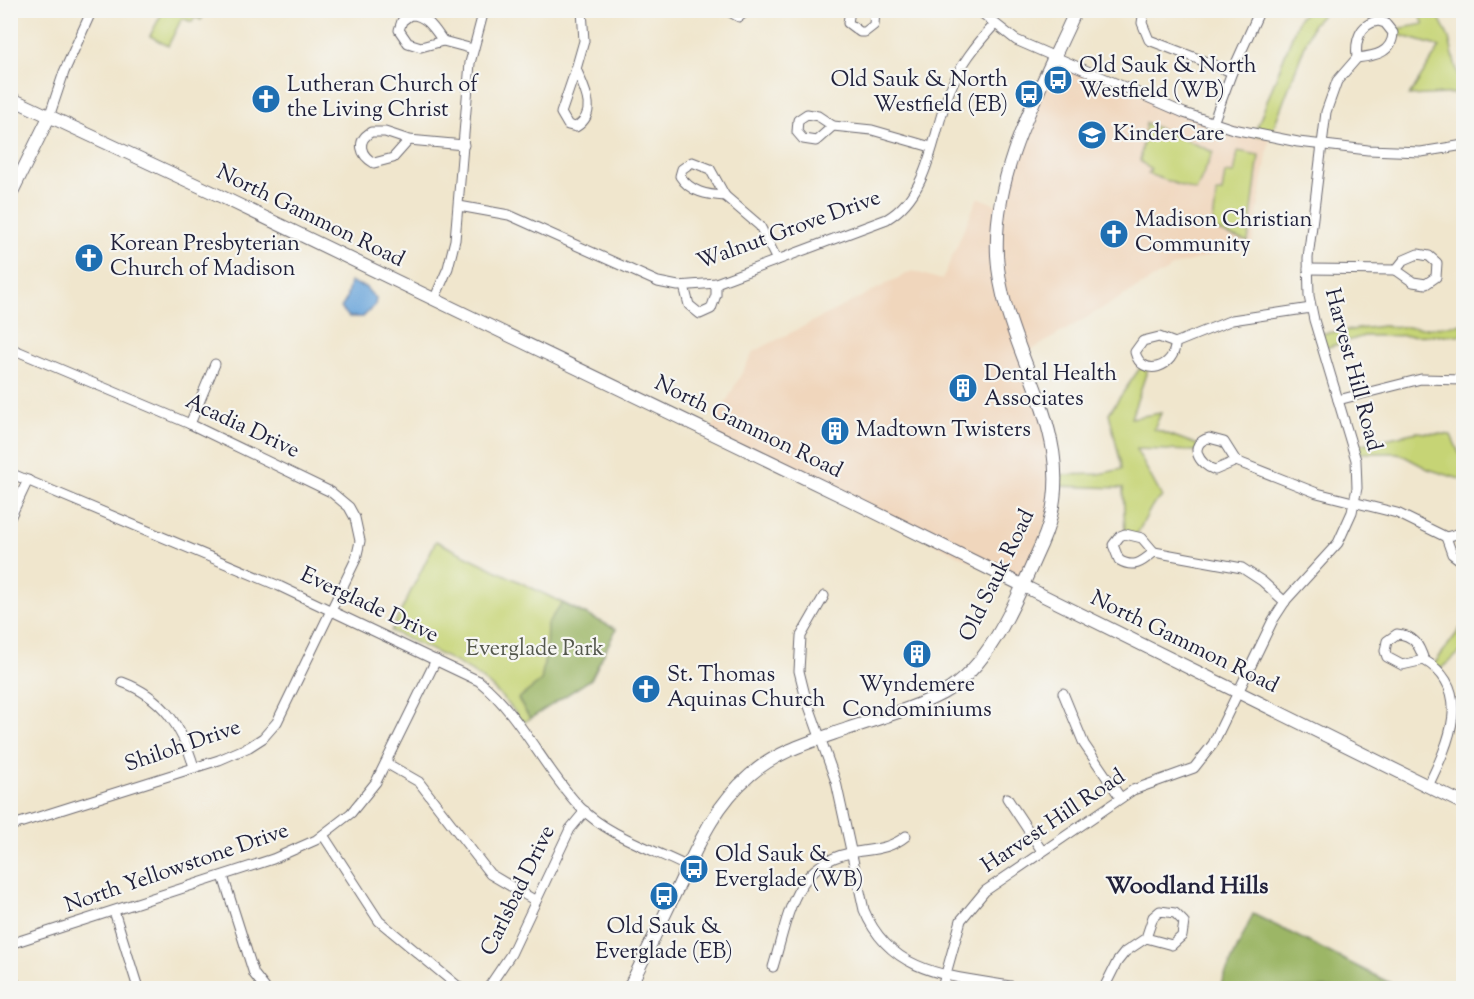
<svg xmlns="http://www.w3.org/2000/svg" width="1474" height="999" font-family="'Sorts Mill Goudy',serif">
	<rect width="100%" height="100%" fill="#f6f6f2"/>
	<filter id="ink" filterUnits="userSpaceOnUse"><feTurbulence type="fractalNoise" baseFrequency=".0167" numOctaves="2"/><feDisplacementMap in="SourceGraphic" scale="12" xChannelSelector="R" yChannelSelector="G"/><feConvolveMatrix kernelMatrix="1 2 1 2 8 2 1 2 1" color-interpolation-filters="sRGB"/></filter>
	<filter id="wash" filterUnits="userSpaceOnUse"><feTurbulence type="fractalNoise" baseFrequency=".008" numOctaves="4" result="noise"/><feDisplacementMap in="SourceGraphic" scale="24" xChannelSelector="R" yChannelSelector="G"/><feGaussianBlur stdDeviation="1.35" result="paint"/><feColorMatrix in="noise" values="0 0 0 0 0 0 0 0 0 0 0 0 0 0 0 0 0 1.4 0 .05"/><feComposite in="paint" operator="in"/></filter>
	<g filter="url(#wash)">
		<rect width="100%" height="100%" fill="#f0e6cd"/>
		<path fill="#f0d6bc" d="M1055 57 1184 113 1270 137 1252 244 1176 265 1023 355 1049 428 1054 500 1021 586 710 432 753 352 912 271 942 280 978 197 999 206Z"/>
		<g fill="#c6d475" stroke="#747b58" stroke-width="1.5">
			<path d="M163 11V10L206 11 201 20 195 17 192 22 182 18 168 46 150 36Z"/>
			<path d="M1307 11H1326L1313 24 1270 137 1254 135 1299 18Z"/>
			<path d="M1417 11H1436L1449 38 1462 93 1409 96 1440 47 1393 33 1391 30 1424 24Z"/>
			<path d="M1146 123 1213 152 1196 191 1148 174 1151 170 1140 161Z"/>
			<path d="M1238 151 1259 155 1248 242 1212 229 1217 192H1222L1225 173 1234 174Z"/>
			<path d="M1463 324V335L1364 336 1322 349 1318 334 1383 326 1429 328Z"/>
			<path d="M1142 365 1148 368 1131 418 1161 413 1154 429 1198 445 1196 451 1136 449 1162 497 1152 506 1136 536 1125 534 1123 488 1056 486V475L1099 474 1122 469 1109 413Z"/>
			<path d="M1417 432 1451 435 1463 462V480L1428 469 1398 453H1355L1353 446Z"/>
			<path d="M436 541 616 629 591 679 523 723C486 669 448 659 391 631Z"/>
			<path d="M1463 625V650L1440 669 1434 664Z"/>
		</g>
		<g fill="#9cb666" stroke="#5f6c50" stroke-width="1.5">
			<path d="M562 603 616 629 591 679 530 719 518 699 541 681 546 652 547 624Z"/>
			<path d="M1253 914 1400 988H1219Z"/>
		</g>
		<path fill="#6aa5da" stroke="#46648a" stroke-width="1.5" d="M350 282 365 287 376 299 375 305 363 317H349L341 308 346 300Z"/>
	</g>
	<g filter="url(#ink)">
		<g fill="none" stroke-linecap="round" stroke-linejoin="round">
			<g stroke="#6a676e" stroke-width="11">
				<g id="street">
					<path d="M726 10 739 17 748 10"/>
					<path d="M850 10 848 23 860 32H865L874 25 875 10"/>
					<path d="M978 10 1016 40 1184 113 1233 129 1298 142 1368 150 1421 152 1464 145"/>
					<path d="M1144 10 1142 23 1149 40 1232 72"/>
					<path d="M410 15C426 14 435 30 443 41L421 47 408 43 399 30 402 21Z"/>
					<path d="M1378 21 1385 23 1393 33C1392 54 1373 56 1357 58 1355 42 1359 24 1378 21Z"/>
					<path d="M443 41 473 49"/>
					<path d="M576 69C584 88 599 113 576 127L568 125 561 113Z"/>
					<path d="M576 69 584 41 582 10"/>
					<path d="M807 114 818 116 833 126 816 141 803 139 797 132 798 120Z"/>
					<path d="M49 117 64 72 92 10"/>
					<path d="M1213 123 1232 72 1260 10"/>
					<path d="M833 126 872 130 931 147"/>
					<path d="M371 132H385L409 140 393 158 374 163C360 155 356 141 371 132Z"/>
					<path d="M409 140 464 145"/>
					<path d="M692 162 710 169 725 196C707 195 690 192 680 176L682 169Z"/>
					<path d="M725 196 760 226 777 260"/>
					<path d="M459 206 509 215 658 282 678 286 716 283 887 219C931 193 932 133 950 90 960 65 976 45 994 25"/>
					<path d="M1418 254 1429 256 1437 263 1436 277 1426 284 1413 282 1396 270 1404 260Z"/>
					<path d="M1308 269 1396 270"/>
					<path d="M684 286 689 305 700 314 711 309 716 295V283"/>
					<path d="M434 300 448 268 455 240 470 63 484 10"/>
					<path d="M1159 337 1175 343C1176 367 1142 379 1135 352L1143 341Z"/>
					<path d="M1175 343 1232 320 1311 308"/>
					<path d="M10 348 190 424 331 492 349 507 355 518 360 541 356 559 277 722 263 738 249 747 219 760 10 826"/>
					<path d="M1338 400 1421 379 1464 380"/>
					<path d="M190 424 215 364"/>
					<path d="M1209 438 1224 442 1236 461 1215 470C1199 465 1187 444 1209 438Z"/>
					<path d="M1236 461 1317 493 1397 513 1446 537"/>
					<path d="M10 473 279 586 479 681C521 715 543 768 580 807 608 836 653 849 688 867"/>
					<path d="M10 518 28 480"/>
					<path d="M1464 532 1446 537 1452 554 1464 563"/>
					<path d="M1125 534 1142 538 1154 552C1142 562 1134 569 1119 560L1113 545 1120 536Z"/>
					<path d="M1154 552 1242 568 1262 581 1285 602"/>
					<path d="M824 596 801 636 799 671 805 695 836 782 864 910C892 978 957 976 1021 988"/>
					<path d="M1397 634C1414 635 1419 645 1424 660L1402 665 1387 657 1385 651 1387 641Z"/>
					<path d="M1424 660C1474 689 1449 743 1428 786"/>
					<path d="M122 682C163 697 182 727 194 767"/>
					<path d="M1063 693 1084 744 1120 797"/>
					<path d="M386 763 419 782 490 874 536 901"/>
					<path d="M1007 798 1042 851"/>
					<path d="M323 835 379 921 460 988"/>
					<path d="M223 876 254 974 265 988"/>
					<path d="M114 911 138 988"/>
					<path d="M10 944 273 859 316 840 351 813 376 782 436 660"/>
					<path d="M773 967C788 919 792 865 850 853 871 849 889 850 906 836"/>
					<path d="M10 971 17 988"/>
					<path d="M488 988 511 954 570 829 585 811"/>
					<path d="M942 988 961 920 985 891 1133 790 1194 768 1213 744 1273 620 1286 600 1338 543 1352 512 1357 488 1356 460 1314 320 1309 296 1308 258 1326 112 1337 81 1357 58"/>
					<path d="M1104 988 1117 962 1125 952 1146 938 1153 917 1160 911 1175 913 1184 922 1182 936 1172 945 1146 938"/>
				</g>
			</g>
			<g stroke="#6a676e" stroke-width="14">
				<g id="secondary">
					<path d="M10 98 216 194 848 499 1464 804"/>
					<path d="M10 196 49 117"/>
					<path d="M629 988C646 954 662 920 679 885 698 845 715 805 750 775 777 751 813 741 847 729 879 718 913 709 943 693 992 666 1019 593 1041 545 1089 439 1002 357 997 255 993 168 1042 87 1076 10"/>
				</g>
			</g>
			<use href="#street" stroke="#fff" stroke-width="9"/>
			<use href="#secondary" stroke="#fff" stroke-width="12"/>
		</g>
	</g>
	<defs>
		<g id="bus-disc" transform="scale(1.5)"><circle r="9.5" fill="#1f6fb2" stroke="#f6f6f2"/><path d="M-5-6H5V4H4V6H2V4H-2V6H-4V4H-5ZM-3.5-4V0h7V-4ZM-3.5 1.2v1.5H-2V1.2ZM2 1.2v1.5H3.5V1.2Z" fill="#fff"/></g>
		<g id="church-disc" transform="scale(1.5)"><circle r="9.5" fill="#1f6fb2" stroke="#f6f6f2"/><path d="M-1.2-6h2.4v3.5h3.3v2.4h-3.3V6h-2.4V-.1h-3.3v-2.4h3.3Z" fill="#fff"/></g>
		<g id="school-disc" transform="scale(1.5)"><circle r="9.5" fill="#1f6fb2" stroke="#f6f6f2"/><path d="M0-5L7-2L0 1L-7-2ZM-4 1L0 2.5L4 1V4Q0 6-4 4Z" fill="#fff"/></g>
		<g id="building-disc" transform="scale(1.5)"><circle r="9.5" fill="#1f6fb2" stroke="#f6f6f2"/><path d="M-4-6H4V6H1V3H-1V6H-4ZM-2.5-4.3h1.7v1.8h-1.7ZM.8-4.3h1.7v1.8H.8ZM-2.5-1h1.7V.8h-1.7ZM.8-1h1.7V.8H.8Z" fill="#fff"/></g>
	</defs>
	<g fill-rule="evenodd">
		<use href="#bus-disc" x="1058" y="80"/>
		<use href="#bus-disc" x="1029" y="94"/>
		<use href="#church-disc" x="266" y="99"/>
		<use href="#school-disc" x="1092" y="135"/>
		<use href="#church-disc" x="1114" y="234"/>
		<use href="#church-disc" x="89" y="258"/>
		<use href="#building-disc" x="963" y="388"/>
		<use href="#building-disc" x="835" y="431"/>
		<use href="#building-disc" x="917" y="654"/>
		<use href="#church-disc" x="646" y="689"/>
		<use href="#bus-disc" x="694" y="869"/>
		<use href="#bus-disc" x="664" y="896"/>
	</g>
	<g text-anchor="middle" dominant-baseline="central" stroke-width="4.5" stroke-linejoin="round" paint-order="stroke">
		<g font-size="22" fill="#22223b" stroke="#f6f6f2" text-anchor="start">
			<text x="1079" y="67">Old Sauk &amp; North<tspan x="1079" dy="25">Westfield (WB)</tspan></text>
			<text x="1008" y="81" text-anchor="end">Old Sauk &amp; North<tspan x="1008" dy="25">Westfield (EB)</tspan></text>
			<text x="287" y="86">Lutheran Church of<tspan x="287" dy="25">the Living Christ</tspan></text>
			<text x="1113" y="135">KinderCare</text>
			<text x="1135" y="221">Madison Christian<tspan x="1135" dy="25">Community</tspan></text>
			<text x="110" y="245">Korean Presbyterian<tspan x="110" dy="25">Church of Madison</tspan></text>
			<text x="984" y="375">Dental Health<tspan x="984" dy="25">Associates</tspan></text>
			<text x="856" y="431">Madtown Twisters</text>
			<text x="667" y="676">St. Thomas<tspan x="667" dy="25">Aquinas Church</tspan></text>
			<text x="917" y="686" text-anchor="middle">Wyndemere<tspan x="917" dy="25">Condominiums</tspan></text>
			<text x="715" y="856">Old Sauk &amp;<tspan x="715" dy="25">Everglade (WB)</tspan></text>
			<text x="664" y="928" text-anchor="middle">Old Sauk &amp;<tspan x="664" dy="25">Everglade (EB)</tspan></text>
		</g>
		<g font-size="22" fill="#22223b" stroke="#f6f6f2">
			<text transform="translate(310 217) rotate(26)">North Gammon Road</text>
			<text transform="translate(789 231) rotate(-20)">Walnut Grove Drive</text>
			<text transform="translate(1352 370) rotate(75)">Harvest Hill Road</text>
			<text transform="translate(242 427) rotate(25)">Acadia Drive</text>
			<text transform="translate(748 428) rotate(26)">North Gammon Road</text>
			<text transform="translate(998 576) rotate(-64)">Old Sauk Road</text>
			<text transform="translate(369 606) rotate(25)">Everglade Drive</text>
			<text transform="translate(1184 643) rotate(26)">North Gammon Road</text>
			<text transform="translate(183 747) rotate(-19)">Shiloh Drive</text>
			<text transform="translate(1054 822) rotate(-34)">Harvest Hill Road</text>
			<text transform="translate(177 869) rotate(-19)">North Yellowstone Drive</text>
			<text transform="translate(519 891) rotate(-64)">Carlsbad Drive</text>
		</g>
		<g font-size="22" fill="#53574c" stroke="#f6f6f2">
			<text x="535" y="650">Everglade Park</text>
		</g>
		<g font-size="24" font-weight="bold" fill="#22223b" stroke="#f6f6f2">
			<text x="1187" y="887">Woodland Hills</text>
		</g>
	</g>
	<rect width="1474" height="999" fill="none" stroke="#f6f6f2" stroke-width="36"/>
</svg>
